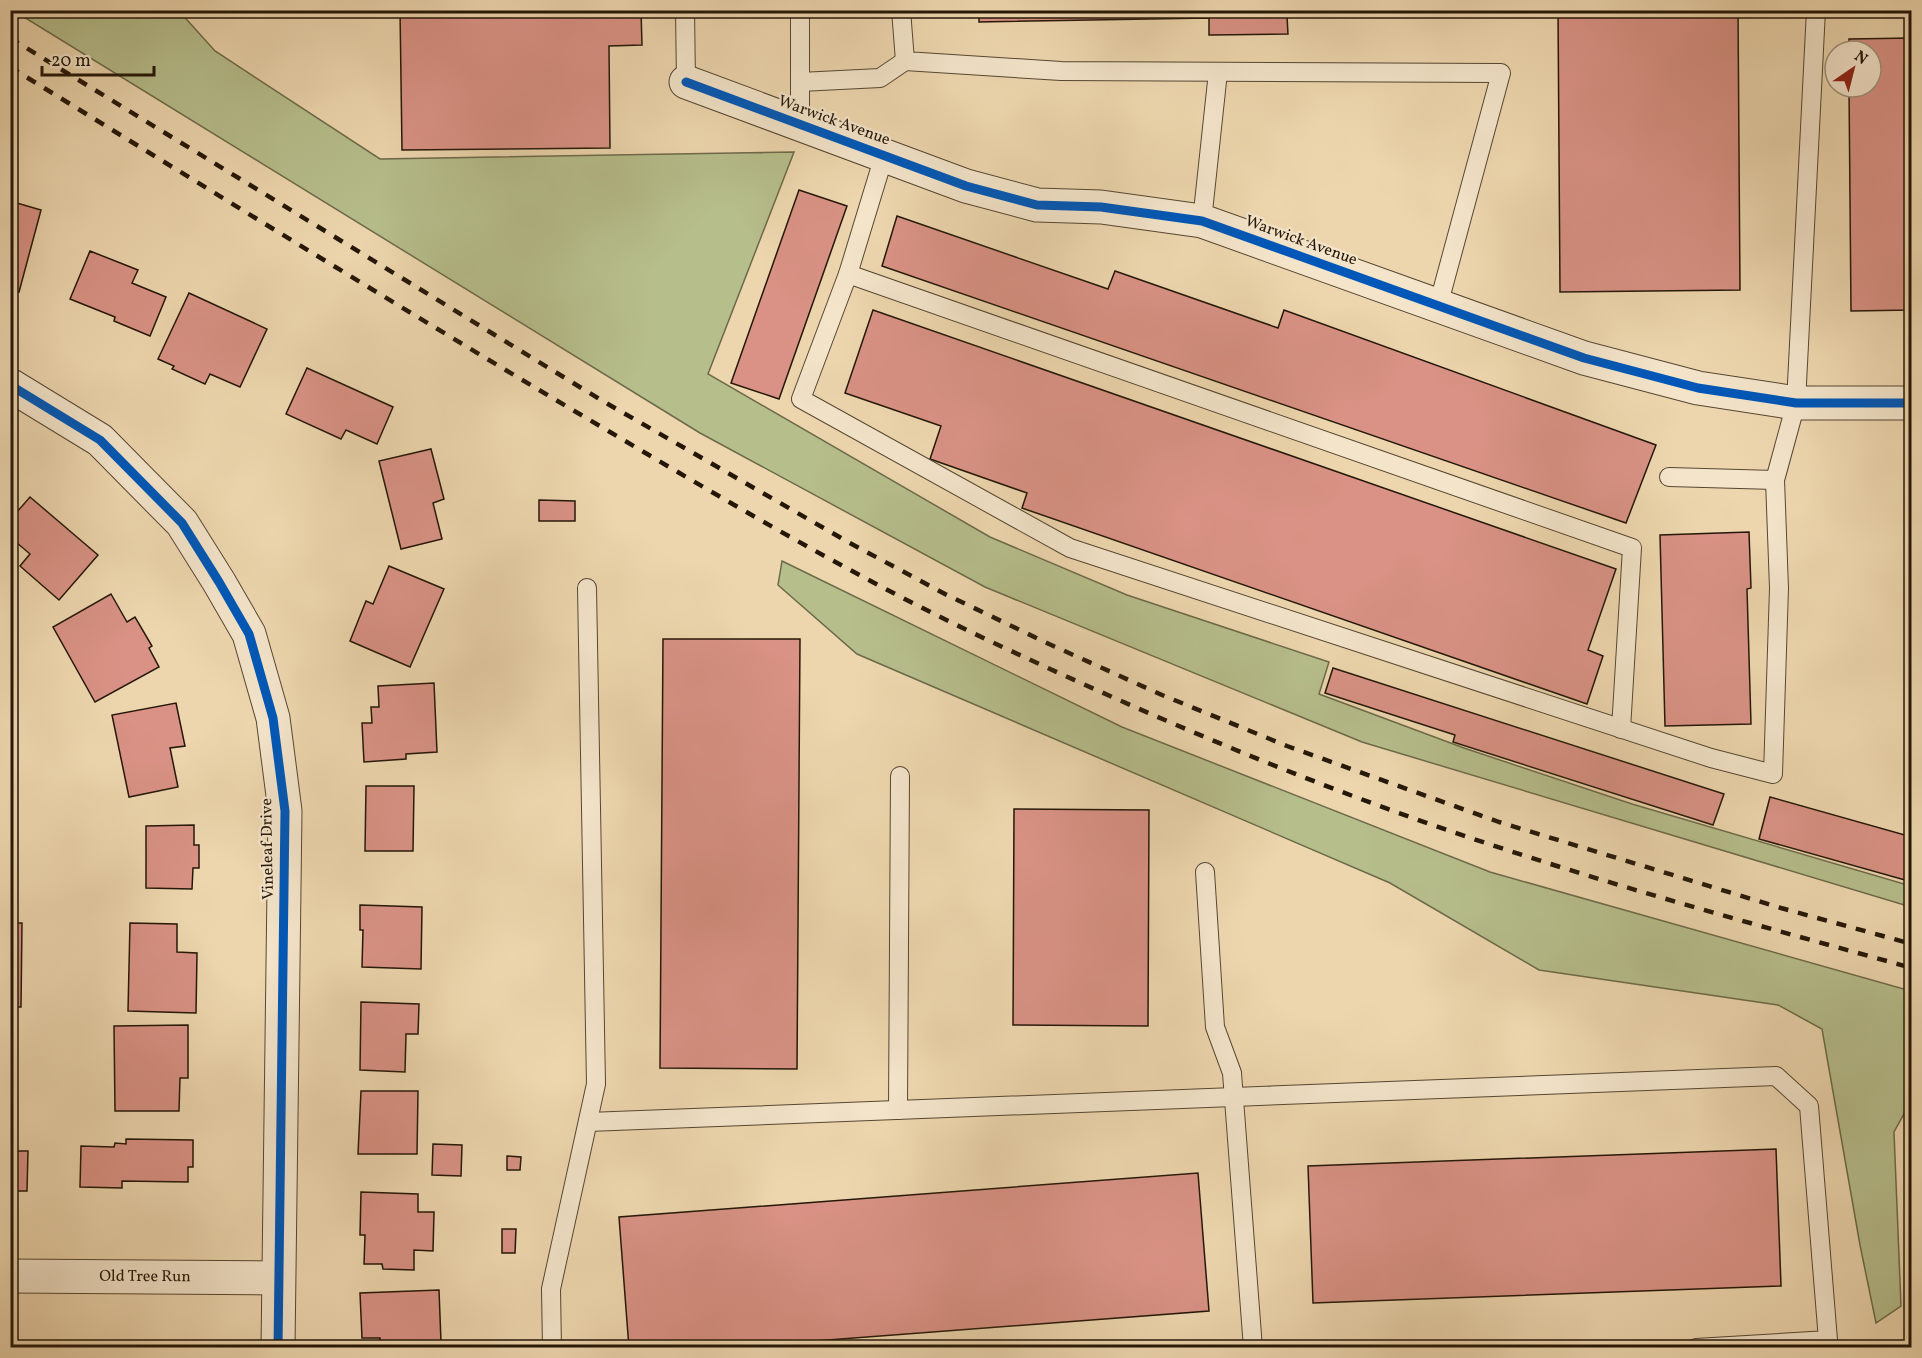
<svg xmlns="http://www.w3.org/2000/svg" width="1922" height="1358" font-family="Vollkorn,serif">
	<rect width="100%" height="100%" fill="#edd6ae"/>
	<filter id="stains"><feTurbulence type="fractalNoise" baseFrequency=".00333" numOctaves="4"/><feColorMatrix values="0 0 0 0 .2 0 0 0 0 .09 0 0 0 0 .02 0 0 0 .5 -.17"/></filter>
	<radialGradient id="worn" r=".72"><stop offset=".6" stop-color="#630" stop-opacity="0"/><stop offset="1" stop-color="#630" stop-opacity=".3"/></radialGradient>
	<g fill="#b6be8c" stroke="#6d6a4a" stroke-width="1.5">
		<path d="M14 11H179L215 51 380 159 794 152 708 374 990 537 1127 595 1329 662 1319 694 1464 748 1632 804 1911 886V907L1362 742 985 587 700 433Z"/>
		<path d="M782 561 1122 727 1490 872 1911 991V1101L1894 1132 1901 1306 1876 1323 1860 1245 1822 1029 1778 1005 1539 970 1390 883 857 654 778 585Z"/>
	</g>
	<g fill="#d99285" stroke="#241708" stroke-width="1.5">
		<path d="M400 10H641L642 45 609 46 610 148 402 150Z"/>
		<path d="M979 10H1475V14L1287 16 1288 34 1211 35H1209V18L979 22Z"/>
		<path d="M1558 10H1738L1740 290 1560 292Z"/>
		<path d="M1912 38V310L1851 311 1849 87H1871V51H1849V39Z"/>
		<path d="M799 190 847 206 779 399 731 383Z"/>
		<path d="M10 201 41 210 19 292 10 290Z"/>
		<path d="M897 216 1108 289 1115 271 1278 328 1284 310 1656 445 1626 523 882 266Z"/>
		<path d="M90 251 138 270 132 283 166 297 150 336 114 321 115 317 70 299Z"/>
		<path d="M189 293 267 329 240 387 210 374 205 384 172 369 174 366 158 359Z"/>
		<path d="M873 310 1616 569 1588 650 1603 656 1587 704 1022 508 1027 493 930 459 941 426 845 393Z"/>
		<path d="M307 368 393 407 377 444 346 430 341 439 286 414Z"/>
		<path d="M431 449 444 499 433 503 442 539 401 549 379 461Z"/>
		<path d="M30 497 98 555 59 600 20 566 30 554 10 537V520Z"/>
		<path d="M539 500 575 501V521H539Z"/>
		<path d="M1749 532 1751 588 1747 589 1751 724 1665 726 1660 535Z"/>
		<path d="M389 566 444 589 410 667 350 641 366 601 373 604Z"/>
		<path d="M111 594 127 622 135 617 152 646 149 648 159 667 95 702 53 627Z"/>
		<path d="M663 639H800L797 1069 660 1068Z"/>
		<path d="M1333 668 1724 794 1713 825 1453 742 1455 735 1325 693Z"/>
		<path d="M434 683 437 752 406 754V759L364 762 362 723H372L371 707H379L378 686Z"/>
		<path d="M176 703 185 746 170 748 178 787 129 797 112 715Z"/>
		<path d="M366 786H414L413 851H365Z"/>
		<path d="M1770 797 1912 837V882L1759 839Z"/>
		<path d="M1014 809 1149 810 1148 1026 1013 1025Z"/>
		<path d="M194 825V845H199V868H193L192 889 146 888V826Z"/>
		<path d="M360 905 422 907 421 969 362 967 363 930H360Z"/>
		<path d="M10 923H22L21 1007H10Z"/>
		<path d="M130 923 177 924V952L197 953 196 1013 128 1011Z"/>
		<path d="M361 1002 419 1004 418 1034H406L405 1072 360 1070Z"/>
		<path d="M188 1025V1078H180L179 1111H115L114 1026Z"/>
		<path d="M361 1091H418L417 1154H358Z"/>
		<path d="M1907 1137H1912V1211Z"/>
		<path d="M126 1139 193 1140V1167H188V1182L122 1181V1188L80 1187 81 1146 114 1147 115 1143 126 1144Z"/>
		<path d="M433 1144 462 1145 461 1176 432 1175Z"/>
		<path d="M1776 1149 1781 1286 1313 1303 1308 1166Z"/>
		<path d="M10 1151H28L27 1191H10Z"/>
		<path d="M507 1156 521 1157 520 1170H507Z"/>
		<path d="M1198 1173 1209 1311 722 1348H629L619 1217Z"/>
		<path d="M361 1192 418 1194V1212H434L433 1251 414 1250V1270L383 1269 382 1264H364L365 1235H360Z"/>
		<path d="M502 1229H516L515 1253H502Z"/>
		<path d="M439 1290 441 1342 468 1341V1348H380V1338H362L360 1293Z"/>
	</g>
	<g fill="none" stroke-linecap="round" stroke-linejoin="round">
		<g stroke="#564732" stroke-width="20">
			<g id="lane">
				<path d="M685 10 686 82"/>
				<path d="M800 10V125"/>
				<path d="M901 10 905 61 1061 71 1501 73 1438 306"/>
				<path d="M800 82 880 78 905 61"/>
				<path d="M884 156 848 274 801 399 1070 548 1711 758 1773 774 1779 588 1775 480 1796 403 1816 10"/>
				<path d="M1202 221 1218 72"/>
				<path d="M848 274 1632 548 1621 729"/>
				<path d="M1669 477 1775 480"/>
				<path d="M1205 872 1215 1027 1232 1073 1253 1348"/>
				<path d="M898 1110 900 776"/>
				<path d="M588 1122 1776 1076 1809 1106 1828 1340 1696 1348"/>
				<path d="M552 1348 551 1289 596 1084 587 588"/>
			</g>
		</g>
		<g stroke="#564732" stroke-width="35">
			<g id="street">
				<path d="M686 82 966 186 1037 205 1101 207 1202 221 1584 358 1698 388 1796 403H1912"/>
				<path d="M10 385 100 440 182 523 219 582 249 634 273 718 285 811 278 1348"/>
				<path id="s1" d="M10 1276 278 1278"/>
			</g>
		</g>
		<use href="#lane" stroke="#f3e4ca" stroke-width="18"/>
		<use href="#street" stroke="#f3e4ca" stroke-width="33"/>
		<g stroke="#241708" stroke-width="4.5" stroke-dasharray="10 10" stroke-linecap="butt">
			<path d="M10 38 601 400 848 542 945 594 1049 644 1162 695 1287 746 1499 822 1781 908 1912 944"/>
			<path d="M10 67C210 190 408 313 610 432 735 506 860 580 992 642 1158 720 1328 792 1504 849 1638 893 1775 930 1912 968"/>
		</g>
		<g stroke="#f3e4ca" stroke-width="13">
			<g id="cycleway">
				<path d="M686 82 966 186 1037 205 1101 207 1202 221 1584 358 1698 388 1796 403H1912"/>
				<path d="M10 385 100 440 182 523 219 582 249 634 273 718 285 811 278 1348"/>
			</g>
		</g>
		<use href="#cycleway" stroke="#0057b8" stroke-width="9"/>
	</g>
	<g text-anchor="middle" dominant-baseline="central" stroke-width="4.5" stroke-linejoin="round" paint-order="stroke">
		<g font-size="16" fill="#241708" stroke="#f3e4ca">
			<text transform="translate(834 121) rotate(20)">Warwick Avenue</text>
			<text transform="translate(1301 241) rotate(20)">Warwick Avenue</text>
			<text transform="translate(268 849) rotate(-91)">Vineleaf Drive</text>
			<text stroke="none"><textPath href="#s1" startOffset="135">Old Tree Run</textPath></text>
		</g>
	</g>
	<rect width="1922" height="1358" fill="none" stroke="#edd6ae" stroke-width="36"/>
	<rect x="12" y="12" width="1898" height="1334" fill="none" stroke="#241708" stroke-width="3"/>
	<rect x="18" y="18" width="1886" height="1322" fill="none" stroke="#241708" stroke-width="1.5"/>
	<g transform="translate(1853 69) rotate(35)"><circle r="28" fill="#f3e4ca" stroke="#a0927c" stroke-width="1.5"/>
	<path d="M0-4.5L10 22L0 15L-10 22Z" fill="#8f2418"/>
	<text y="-9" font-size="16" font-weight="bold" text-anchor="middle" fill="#241708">N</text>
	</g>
	<path d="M42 66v9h112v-9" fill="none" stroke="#241708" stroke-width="3"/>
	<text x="51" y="66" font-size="18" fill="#241708" stroke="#f3e4ca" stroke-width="4.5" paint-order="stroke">20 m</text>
	<rect width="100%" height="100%" filter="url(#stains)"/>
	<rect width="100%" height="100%" fill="url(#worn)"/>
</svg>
